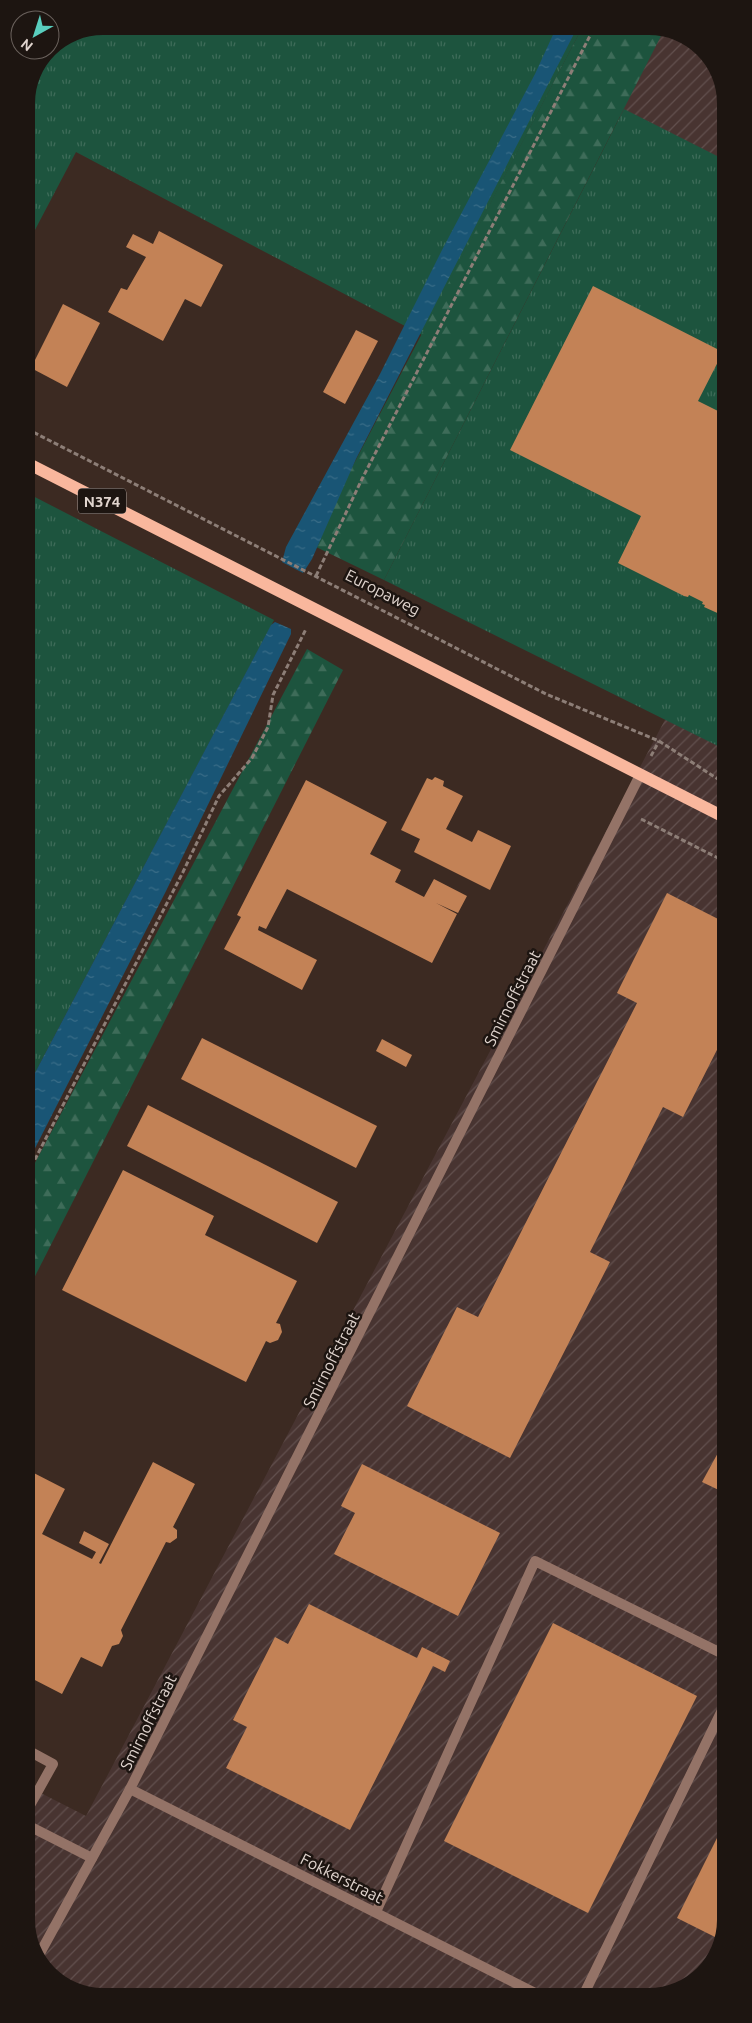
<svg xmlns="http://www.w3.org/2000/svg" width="752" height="2023" font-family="Ubuntu,sans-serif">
	<defs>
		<pattern id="industrial-furrows" width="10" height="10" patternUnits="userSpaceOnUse" patternTransform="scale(1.25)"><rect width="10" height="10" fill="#483431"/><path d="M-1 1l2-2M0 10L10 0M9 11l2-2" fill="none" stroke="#62504e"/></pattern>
		<pattern id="grass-tufts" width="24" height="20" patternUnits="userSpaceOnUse" patternTransform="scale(1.25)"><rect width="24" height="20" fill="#1d543e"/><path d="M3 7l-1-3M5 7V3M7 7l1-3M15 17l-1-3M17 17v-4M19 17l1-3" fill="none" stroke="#3e6c59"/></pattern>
		<pattern id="forest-firs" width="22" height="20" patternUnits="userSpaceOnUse" patternTransform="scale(1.25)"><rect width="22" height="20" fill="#1d543e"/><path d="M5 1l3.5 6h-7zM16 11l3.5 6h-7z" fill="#3e6c59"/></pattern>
		<pattern id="water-ripples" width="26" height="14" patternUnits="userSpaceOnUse" patternTransform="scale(1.25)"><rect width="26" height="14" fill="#195575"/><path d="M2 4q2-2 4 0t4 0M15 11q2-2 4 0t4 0" fill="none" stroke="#3a6d88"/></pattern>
	</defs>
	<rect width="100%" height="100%" fill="#3c2a22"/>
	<g fill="url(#industrial-furrows)">
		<path d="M654 26 696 42 723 83V164L610 111Z"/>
		<path d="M724 608 726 1920 710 1967 669 1994 98 1997 56 1981 29 1940V1787L86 1816Z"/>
	</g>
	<g fill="url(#grass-tufts)">
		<path d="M103 26H583L422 335 76 152 27 245 26 98 50 48Z"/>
		<path d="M624 109 723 159 724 749 384 580Z"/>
		<path d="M27 493 274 620 28 1086Z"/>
	</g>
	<g fill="url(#forest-firs)">
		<path d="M583 26H654L664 30 384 580 314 546 337 496Z"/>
		<path d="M307 649 343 670 28 1290V1176Z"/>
	</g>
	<g fill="url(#water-ripples)">
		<path d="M557 26H578L356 459 312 559 303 573 282 562 286 547 380 374 442 250 535 74Z"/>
		<path d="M275 622 291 629V634L166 891 28 1162V1086L271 625Z"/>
	</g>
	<g fill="#c38256">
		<path d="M159 231 223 265 201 307 185 299 163 341 108 312 121 288 127 290 146 257 126 247 133 234 153 244Z"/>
		<path d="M593 286 723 352 698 401 724 414V616L704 607 705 605 702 604 703 602 689 595 688 597 684 596 618 563 641 516 510 450Z"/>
		<path d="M63 304 100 323 67 387 31 368Z"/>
		<path d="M356 330 378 341 345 404 323 392Z"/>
		<path d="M435 777 444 781 443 786 463 796 446 829 472 842 478 830 511 846 490 890 414 852 420 839 401 830 427 778 432 780Z"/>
		<path d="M306 780 387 822 370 854 401 870 395 882 424 897 434 879 467 896 458 913 436 903 457 914 432 963 287 889 266 929 259 926 258 930 317 960 302 990 224 949 241 917 237 915Z"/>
		<path d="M667 893 724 922V1036L683 1117 663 1107 590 1252 610 1262 510 1458 407 1406 457 1307 478 1317 637 1003 617 993Z"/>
		<path d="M202 1038 377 1126 356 1168 181 1079Z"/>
		<path d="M382 1039 412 1055 406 1067 376 1051Z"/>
		<path d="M148 1105 338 1202 317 1243 127 1146Z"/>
		<path d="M123 1170 214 1216 205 1235 297 1281 276 1323 280 1324 282 1332 278 1340 270 1343 266 1341 246 1382 62 1290Z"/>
		<path d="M725 1440V1493L702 1482Z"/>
		<path d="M153 1462 195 1484 173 1527 177 1530V1538L170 1543 166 1542 121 1630 123 1636 119 1644 112 1646 102 1667 81 1657 62 1694 29 1677 28 1470 65 1489 42 1534 92 1559 96 1552 79 1543 84 1531 109 1544 99 1563 101 1564Z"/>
		<path d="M362 1464 500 1533 458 1616 334 1554 355 1513 341 1506Z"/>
		<path d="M309 1604 417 1658 422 1647 450 1661 445 1672 433 1666 350 1830 226 1768 247 1727 233 1720 275 1637 288 1644Z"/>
		<path d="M553 1623 697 1696 588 1913 444 1841Z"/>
		<path d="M726 1820V1920L719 1939 677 1918Z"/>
	</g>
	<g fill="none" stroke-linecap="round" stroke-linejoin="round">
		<g stroke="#8d7e77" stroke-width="3" stroke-dasharray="5 2.5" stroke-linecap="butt">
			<path d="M27 429 546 694 659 741 724 783"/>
			<path d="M316 576 362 479 595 26"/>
			<path d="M651 756 659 741"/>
			<path d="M641 819 724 861"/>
			<path d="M28 1173 183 872 219 796 252 758 268 727 273 695 306 629"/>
		</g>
		<g stroke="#947367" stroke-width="10">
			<path d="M29 1751 53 1764 29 1807"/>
			<path d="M29 1826 92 1858"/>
			<path d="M376 1912 535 1561 725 1655"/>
			<path d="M39 1955 130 1789"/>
			<path d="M584 1994 725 1704"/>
		</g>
		<path stroke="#947367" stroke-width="10" d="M539 1995 130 1789 640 775"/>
		<path stroke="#f9b79d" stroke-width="12" d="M27 463 724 817"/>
	</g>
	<g text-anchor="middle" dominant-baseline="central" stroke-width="5" stroke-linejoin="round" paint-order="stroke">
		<rect fill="#1d1511" stroke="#a69b96" stroke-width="1" x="78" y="488.5" width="48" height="25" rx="4"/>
		<g font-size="15" font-weight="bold" fill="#e1d5cf">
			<text x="102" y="501">N374</text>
		</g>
		<g font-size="16" fill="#e1d5cf" stroke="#1d1511">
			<text transform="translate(383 592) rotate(27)">Europaweg</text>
			<text transform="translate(512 998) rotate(-63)">Smirnoffstraat</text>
			<text transform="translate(331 1360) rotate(-63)">Smirnoffstraat</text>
			<text transform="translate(148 1722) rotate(-63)">Smirnoffstraat</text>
			<text transform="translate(342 1878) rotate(27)">Fokkerstraat</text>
		</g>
	</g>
	<path d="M0 0H752V2023H0ZM103 35H649A68 68 0 0 1 717 103V1920A68 68 0 0 1 649 1988H103A68 68 0 0 1 35 1920V103A68 68 0 0 1 103 35Z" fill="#1d1511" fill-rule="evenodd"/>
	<g transform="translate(35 35) rotate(219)"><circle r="24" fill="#1d1511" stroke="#6b625d"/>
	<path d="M0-4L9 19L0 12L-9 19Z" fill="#59cebe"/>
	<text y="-8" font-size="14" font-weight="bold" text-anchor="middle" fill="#e1d5cf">N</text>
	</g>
</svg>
